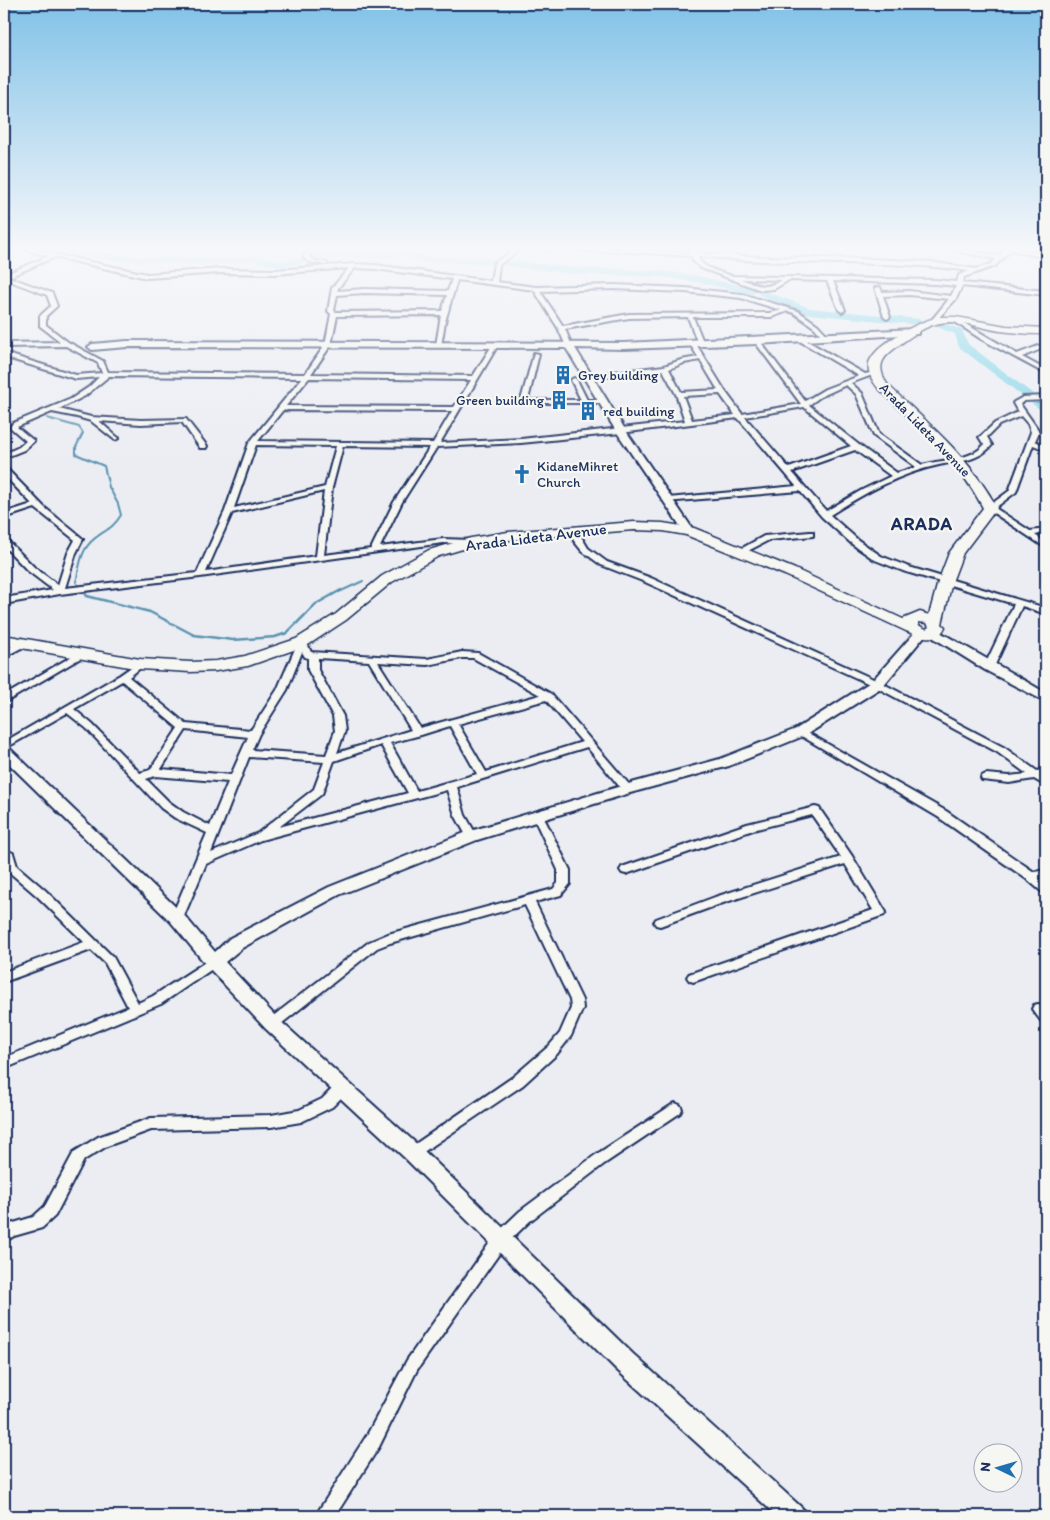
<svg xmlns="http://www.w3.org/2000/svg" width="1050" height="1520" font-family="Itim,sans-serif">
	<rect width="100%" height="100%" fill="#ebedf3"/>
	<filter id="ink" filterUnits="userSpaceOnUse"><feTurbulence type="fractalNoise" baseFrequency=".02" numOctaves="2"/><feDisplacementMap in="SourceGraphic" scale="10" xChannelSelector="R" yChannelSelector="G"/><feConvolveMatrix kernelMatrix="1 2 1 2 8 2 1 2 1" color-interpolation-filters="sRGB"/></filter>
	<g filter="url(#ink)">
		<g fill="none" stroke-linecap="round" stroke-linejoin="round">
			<g stroke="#5c93b0" stroke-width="2">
				<path d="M47 418 79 427 83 433 76 447V454L104 466 109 487 118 504 121 515C112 531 99 532 89 544 80 554 79 570 76 582L84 592"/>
				<path d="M339 592 363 581"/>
			</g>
			<path stroke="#5c93b0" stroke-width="2.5" d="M83 590 87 596 150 612 194 635 233 640 275 637 287 633 316 604 341 590"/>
			<g fill="#87d6e6" fill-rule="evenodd">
				<path d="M50 248H68L100 253 136 256 216 259 256 255 282 261 321 253 404 251 429 257H478L577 268 662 271 697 276 752 288 757 291 752 294 697 282 662 277 577 274 478 263H429L404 257 321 259 282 267 256 261 216 265 136 262 100 259 54 251Z"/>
				<path d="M762 290 810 308 920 319 925 322 920 325 809 314 783 306 759 295V291Z"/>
				<path d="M940 322 962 330 968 344 1046 404V412L1042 411 959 347 955 334 937 327V323Z"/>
			</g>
			<g stroke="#1b2f5e" stroke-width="4">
				<g id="street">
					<path d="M18 248H26L147 274 221 269 275 270 354 264 375 265 491 281 494 263 517 248H522L499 265 497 282 536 287 614 285 685 288 742 294 798 311 818 325 829 337 824 338 814 327 794 313 788 311 771 317H693L704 344 701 346 698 344 688 317 629 318 565 329 572 346 569 348 566 346 558 328 534 290 457 280 445 322 441 346 436 345 441 315 337 316 331 345 311 374 473 376 493 344H497L498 345 440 443 521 439 685 421 676 394 663 370 588 379 585 377 588 375 664 366 681 360 698 357 690 344 693 342 696 344 725 391 742 414 801 404 755 342V340H759L805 401 825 389 859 376 798 340V338H802L865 374 875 372V374L851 383 862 393 879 434 922 465C942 459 970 461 984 445L979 437 981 436 995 423 1018 412 1013 403 1014 402 1023 397 1046 396V400L1024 401 1020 404 1037 428 1039 432 1035 441 1046 446V450L1033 445 1016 492 995 508 1030 531 1046 529V533L1035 535 1046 543V548L986 508 1009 491 1031 432 1028 424 1021 416 999 425 987 437 992 445C978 462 958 461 939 465 900 473 863 494 830 515L858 540 881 556 909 567 1046 608V614L1022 606 994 667 992 669H986L984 667 1014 604 903 571 875 560 852 544 822 517 800 491 665 502V498H668L796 486 738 418 621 433 521 443 437 447 402 502 380 547 443 539 471 540H474V544L443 543 200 577 60 594 4 604V598L53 590 28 571 4 546V540H7L34 567 58 585 68 553 75 540 35 508 4 518V513L32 504 4 475V469H7L44 507 83 539 76 553 65 588 197 573 225 511 249 443 302 378 109 376 85 396 59 409 91 417 141 420 186 419 207 446 206 448H200L182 422 141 424 99 421 117 437 119 438 115 440 91 421 77 417 52 412 17 427 34 441 24 450 4 458V454L19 447 26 441 11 428 10 427 13 423 71 399 89 387 99 377 76 379 4 357V353L76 375 102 373 98 363 66 346 4 347V343L61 342 40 326V316L51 306 47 295 4 279V275L49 256ZM55 257 147 278 221 273 275 274 349 268 332 288 328 311 331 314 325 345 305 374 108 372 103 361 68 342 46 325V316L57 306 52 293 9 277ZM355 268 375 269 452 279 448 291 364 289 337 291 338 288ZM614 289 685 292 741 298 781 310 770 313 629 314 563 326 540 291ZM364 293 447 295 442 311 336 312 334 311 337 295ZM700 360 718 390 681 392 669 369 684 363ZM309 378 471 380 454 407 286 406ZM846 385 856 394 874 436 916 467 897 473 859 445 809 405 820 397ZM720 394 735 415 692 420 683 396ZM804 407 851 446 789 468 745 417ZM283 410 452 411 433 443 258 441ZM256 445 336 446 325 487 234 508ZM343 446 430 447 394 502 371 549 324 555 332 488ZM855 450 891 476 862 490 826 511 792 472ZM324 491 316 556 206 572 232 513Z"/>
					<path d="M318 248H326L310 254 309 257 313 260 327 263V265L309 262 303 257 306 252Z"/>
					<path d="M538 248H618L690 253 689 250 692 248 696 253 762 257 872 259 930 262 976 269 991 264 996 259 942 248H952L999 256 1006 248H1014L1046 254V258L1011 250 995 266 964 277 963 283 1046 291V295L962 286 956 299 933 324 930 322 949 299 909 295 883 296 890 317 887 319 884 317 875 288 880 287 882 292 909 291 951 296 956 286 936 284 833 281 845 310 842 312 839 310 827 281 789 280 774 289 761 290 701 268 694 262 691 256 613 251 541 250ZM697 256C719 258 740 260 762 261 831 264 900 261 969 271L959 275 957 282 936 280 732 276C721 272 702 269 697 256ZM741 279 782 280C764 290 760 286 741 279Z"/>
					<path d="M957 319 1017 354 1046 343V347L1022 357 1046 370V374L981 339 955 322V320Z"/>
					<path d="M534 353 539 354 528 400H581L571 380 574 378 577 380 587 400H603L606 402 605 403H524L521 400Z"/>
					<path d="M570 528H576L588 548 607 562 651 578 880 682 1005 748 1037 771 1046 769V776H1044L1046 778V786L1034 779 1009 783 982 780 981 778 982 776 986 774 1009 776 1027 774 997 752 874 686 645 582 601 565 582 551 574 541 569 530Z"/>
					<path d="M810 532H813V536L769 540 742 554H739L735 552 764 536Z"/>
					<path d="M302 639 305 640 311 652 427 659 462 652 478 653 551 694 633 789 632 792H624L587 747 457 787 465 815 477 836 476 839H468L455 815 447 790 261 840 206 864 183 918 181 921 177 922 173 921 171 918 207 833 175 818 161 808 86 728 67 713 4 749V742L120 675 140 661 143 662 145 664 143 666 129 677 186 724 251 730 277 690 298 642ZM302 652 305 657 308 658V670L333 716 335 731 326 755 252 750 259 734 287 690ZM318 658 369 661 411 730 337 753 345 731 343 716 318 670ZM462 658H473L540 695 420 728 378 662 427 665ZM122 681 178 728 150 770 140 773 92 724 74 709ZM546 700 582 742 486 772 458 724ZM450 726 477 774 417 791 390 743 421 735ZM186 730 248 737 231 775 161 769ZM381 745 408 793 279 827 322 794 334 761ZM249 757 324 762 314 789 258 833 211 853ZM155 776 228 782 210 826 183 812 169 802 146 779Z"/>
					<path d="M24 640 28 643 27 645 4 657V650Z"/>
					<path d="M81 651 84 652 86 654 84 656 4 703V696Z"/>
					<path d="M801 729 946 811 1034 872 1046 870V878L1042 879 1046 883V893L1042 892 1028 880 938 817 798 734 796 732 798 730Z"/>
					<path d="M815 807 819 808 852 856 884 909 886 912 884 915 693 982 689 980 687 977 689 974 873 910 845 864 723 903 660 926 656 925 654 922 656 919 715 897 841 857 812 815 753 830 626 874 622 873 620 870 622 867 747 824Z"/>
					<path d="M538 812 542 813 543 816 570 870V884L561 895 535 902 582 1000 583 1008 571 1036 557 1054 523 1085 413 1159 408 1157 406 1153 408 1149 513 1077 549 1046 560 1033 571 1008 570 1000 525 905 390 943 377 948 276 1028 272 1029 268 1028 266 1024 268 1020 369 942 388 934 553 889 558 883V870L533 816 534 813Z"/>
					<path d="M4 849 13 853 17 866 45 890 113 957 138 1003 153 996 210 959 214 957 218 959 220 962 218 965 161 1004 4 1069V1058L128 1007 105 963 91 950 4 982V972L84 942 37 896 8 871 4 858Z"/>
					<path d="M1038 1004 1042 1005 1046 1010V1023L1042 1022 1032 1009 1034 1005Z"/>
					<path d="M342 1082 347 1084 348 1088 347 1092 332 1107 301 1122 271 1127 151 1130 107 1146 84 1160 55 1216 42 1228 14 1236 4 1242V1226L33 1217 45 1206 74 1152 98 1137 151 1118 271 1115 299 1110 322 1099 337 1084Z"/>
					<path d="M675 1103 680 1105 682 1109 680 1113 604 1164 530 1221 506 1244 417 1370 379 1447 335 1516H317L319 1510 367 1435 407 1360 496 1234 520 1211 594 1156Z"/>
				</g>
			</g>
			<g stroke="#1b2f5e" stroke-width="4">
				<g id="secondary">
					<path d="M915 329 918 330V334L757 344 624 349 575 348 626 431 694 531 689 534 685 533 616 431 566 348 127 347 92 350 88 347 92 344 127 341 624 343Z"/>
					<path d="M933 628 1046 693V702L985 670 929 635 927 632Z"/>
					<path d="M921 629 927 633 882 687 806 735 729 766 630 793 477 840 339 895 242 948 225 962 278 1019 420 1147 633 1354 802 1508 806 1516H777L617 1370 406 1159 266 1029 208 967 171 922 4 759V746L9 748 183 914 215 952 230 938 329 887 467 832 628 784 720 759 796 729 872 681 917 630Z"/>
				</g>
			</g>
			<g stroke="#1b2f5e" stroke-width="3">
				<path id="highway" d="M939 317H956L1006 326 1046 328V334C1031 334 1016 333 1000 331 980 328 957 318 936 324 921 328 906 340 894 349 879 360 878 369 887 384 926 422 971 458 997 508L963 553 952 582 942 624 945 627C938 644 918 636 906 631L785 575 686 535 663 531 634 530 508 540 473 546 439 556 392 582 346 620 308 645 248 666 216 671 190 672 140 669 4 645V635L140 659 190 662 216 661 245 656 296 639 336 614 382 576 429 550 471 538 508 532 634 522 663 523 694 528 795 569 903 619 920 612 929 615 938 582 949 553 983 508C959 460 916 425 878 388 873 382 867 372 869 363 875 344 920 321 939 317ZM918 622 927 623 929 627 926 629 918 625Z"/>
			</g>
			<use href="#street" fill="#f6f6f2" fill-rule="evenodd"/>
			<use href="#secondary" fill="#f6f6f2" fill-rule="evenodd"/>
			<use href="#highway" fill="#f6f6f2" fill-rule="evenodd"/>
		</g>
	</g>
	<linearGradient id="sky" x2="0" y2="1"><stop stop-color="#81c2e7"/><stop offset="0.54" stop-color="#f6f7fa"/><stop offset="1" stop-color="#f6f7fa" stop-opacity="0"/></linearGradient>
	<rect width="1050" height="461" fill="url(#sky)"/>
	<defs>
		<g id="building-bare" transform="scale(1.5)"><path d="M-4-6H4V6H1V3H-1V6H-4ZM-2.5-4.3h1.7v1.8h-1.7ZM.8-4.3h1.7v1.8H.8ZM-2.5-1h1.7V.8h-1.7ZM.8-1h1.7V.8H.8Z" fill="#1f6fb2" stroke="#f6f6f2" stroke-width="2.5" paint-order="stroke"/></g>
		<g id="church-bare" transform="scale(1.5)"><path d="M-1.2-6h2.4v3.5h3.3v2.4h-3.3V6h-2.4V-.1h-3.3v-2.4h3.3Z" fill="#1f6fb2" stroke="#f6f6f2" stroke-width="2.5" paint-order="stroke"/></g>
	</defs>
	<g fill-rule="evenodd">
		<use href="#building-bare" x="563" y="375"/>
		<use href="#building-bare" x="559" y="400"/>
		<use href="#building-bare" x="588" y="411"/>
		<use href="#church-bare" x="522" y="474"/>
	</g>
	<g text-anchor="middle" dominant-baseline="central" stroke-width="4.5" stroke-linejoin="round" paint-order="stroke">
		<g font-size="14" fill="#1b2f5e" stroke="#f6f6f2" text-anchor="start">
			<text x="578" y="375">Grey building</text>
			<text x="544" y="400" text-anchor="end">Green building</text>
			<text x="603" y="411">red building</text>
			<text x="537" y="466">KidaneMihret<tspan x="537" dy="16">Church</tspan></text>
		</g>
		<g font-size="14" fill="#1b2f5e" stroke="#f6f6f2">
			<text transform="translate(925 430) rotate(46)">Arada Lideta Avenue</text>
		</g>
		<g font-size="16" fill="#1b2f5e" stroke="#f6f6f2">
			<text transform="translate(536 537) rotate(-7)">Arada Lideta Avenue</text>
		</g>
		<g font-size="18" font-weight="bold" letter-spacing="1" fill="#1b2f5e" stroke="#f6f6f2">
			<text x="922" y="524">ARADA</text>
		</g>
	</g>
	<rect width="1050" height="1520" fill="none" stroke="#f6f6f2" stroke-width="20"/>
	<rect x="10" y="10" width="1030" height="1500" fill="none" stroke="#1b2f5e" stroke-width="2" filter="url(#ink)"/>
	<g transform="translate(998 1468) rotate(275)"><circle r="24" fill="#f6f6f2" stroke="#9ea6b7"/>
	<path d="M0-4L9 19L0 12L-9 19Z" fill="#1f6fb2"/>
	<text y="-8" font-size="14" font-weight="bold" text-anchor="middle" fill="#1b2f5e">N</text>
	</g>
</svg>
